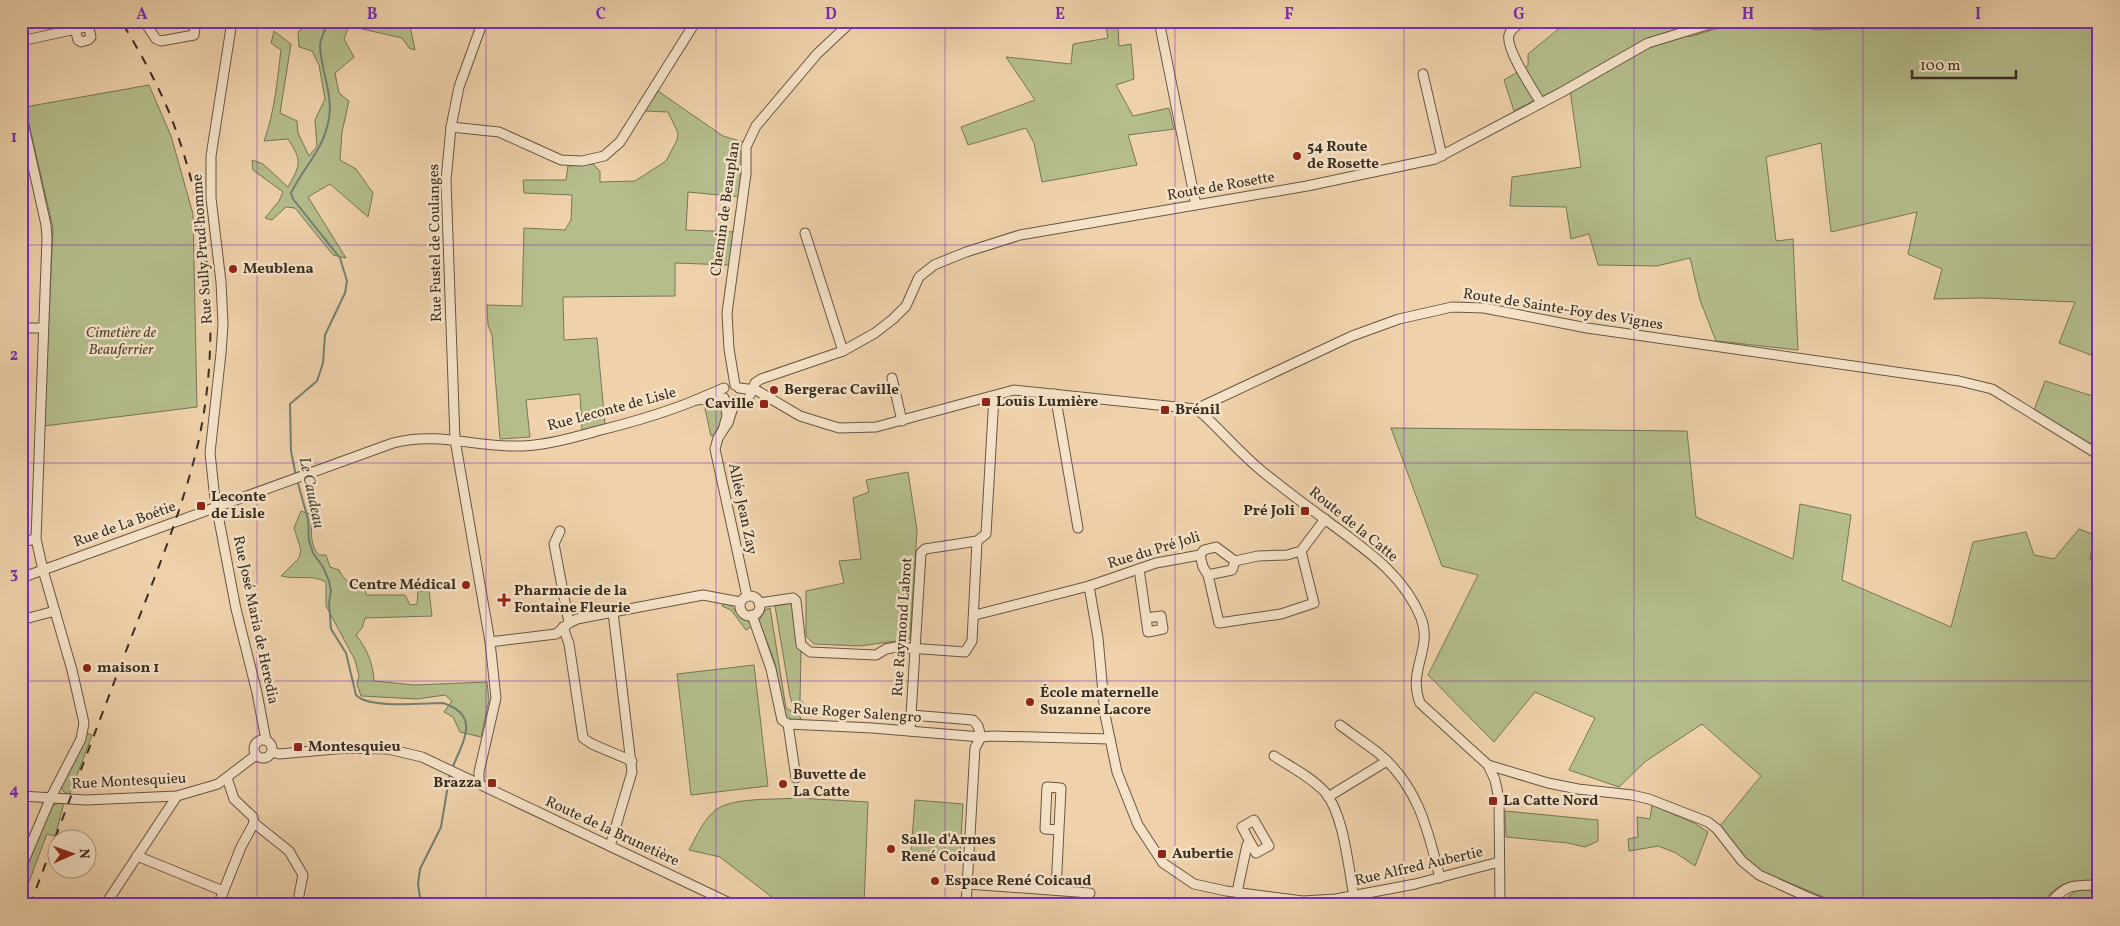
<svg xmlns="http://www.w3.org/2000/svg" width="2120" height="926" font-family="Vollkorn,serif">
	<rect width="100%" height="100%" fill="#efd2ab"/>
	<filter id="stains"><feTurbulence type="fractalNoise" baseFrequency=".004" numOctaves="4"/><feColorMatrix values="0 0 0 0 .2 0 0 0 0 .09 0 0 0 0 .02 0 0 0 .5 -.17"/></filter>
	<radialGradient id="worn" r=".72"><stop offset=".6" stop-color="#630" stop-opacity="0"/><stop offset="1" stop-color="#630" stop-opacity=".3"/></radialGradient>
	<g fill="#b5bd8c" stroke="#777656">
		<path d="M309 21 320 24 321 21H409L415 50 409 48 402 38 349 26 344 39 354 57 335 73 339 93 349 101 342 132 340 160 356 169 373 193 368 217 330 184 308 197 346 258 333 255 295 208 286 207 272 220 265 218 279 201 283 192 253 170 252 160 263 164 288 187C301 164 302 161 288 139L264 141C275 111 277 81 281 50L271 43 274 31 291 44 280 113 297 121 298 133 309 156 317 146 315 120 325 99 319 65 312 51 299 47 298 32Z"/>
		<path d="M1568 21H1684L1689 37 1741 21H1763L1818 30 1879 26 1889 21H2099V270H2093L2096 324H2099V358L2059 343 2075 302 1983 298 1934 299 1942 269 1908 254 1917 212 1831 232 1821 143 1766 157 1776 241 1793 239 1798 350 1716 341 1700 300 1690 258 1657 266 1598 265 1589 234 1571 239 1566 207 1510 206 1512 177 1581 167 1569 83 1514 111 1504 80 1528 66V54Z"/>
		<path d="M1118 26 1119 46 1131 44 1134 79 1116 85 1133 116 1169 108 1174 129 1128 135 1137 165 1042 182 1034 143 1026 128 968 145 961 127 1035 100 1006 57 1071 64 1073 44 1108 38 1106 27Z"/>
		<path d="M149 85 171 136 193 214 197 407 44 426 53 228 25 107Z"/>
		<path d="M658 91 723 136 743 142 739 197 688 192 686 230 735 232 729 265 675 263V296L563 297 564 340 597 338 605 424 582 431 580 394 526 400 530 437 500 439 492 335 488 325 487 305 522 306 524 228 565 230 571 220 572 195 524 193 523 180H566L568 166 593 164 600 171V182L635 181 666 161 677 140 678 133 668 112 644 111Z"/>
		<path d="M2045 381 2099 398V450L2034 410Z"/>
		<path d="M717 402 721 403C726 416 720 424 714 435L711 436 704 404Z"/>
		<path d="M1391 428 1687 431 1696 517 1793 559 1800 504 1851 515 1842 580 1951 627 1973 542 2026 532 2034 555 2054 559 2079 529 2095 535 2090 559 2099 565V905H2058L2074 892 2076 881C2059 884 2052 890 2041 905H1843L1763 872 1747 861 1720 826 1761 776 1702 724 1646 761 1619 787 1569 770 1595 718 1535 692 1494 742 1428 675 1478 575 1442 566Z"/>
		<path d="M908 472 917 530 910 639 860 646 814 644 806 636V591L844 583 839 561 861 559 853 498 869 492 866 480Z"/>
		<path d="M307 485H311L315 502 320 506 319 518 312 520C311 531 310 546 319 555H326L330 567 339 570C345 582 352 586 365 585L366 595H405L410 605 417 604 418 591H429L432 616 365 618 362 628 356 635C367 649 373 663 374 681L414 685 487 682 489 700 481 737 460 732 453 717 444 712 452 701 445 695 417 699 361 696 357 684 359 676 355 660 326 606V582C312 574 297 580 281 576L299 558 301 550 294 528 301 511 310 514Z"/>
		<path d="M723 602C734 606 732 608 739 615 744 619 748 620 752 626L746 630 731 610 722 606Z"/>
		<path d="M791 603 794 605 798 647 801 651 800 701 803 702V711L793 706 790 696 775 606Z"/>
		<path d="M770 608 786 708 800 716 801 721 789 719 784 715 775 663 759 621 765 610Z"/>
		<path d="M754 665 768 786 691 795 677 674Z"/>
		<path d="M86 733 92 735 70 794 64 792 62 789V782Z"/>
		<path d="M797 798 868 802 864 905H782L720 857 689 850C696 837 704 818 717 809 735 797 775 800 797 798Z"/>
		<path d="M915 800 963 804 960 855 911 852Z"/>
		<path d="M64 803 55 836 47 834 21 903V880L45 822 50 805Z"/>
		<path d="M1652 805 1694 823 1708 832 1695 866 1676 853 1658 846 1629 851 1628 839 1638 837 1637 817 1650 819Z"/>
		<path d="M1505 811 1598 820V841L1585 847 1568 843 1506 837Z"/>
		<path d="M1606 900 1653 904 1551 905Z"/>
	</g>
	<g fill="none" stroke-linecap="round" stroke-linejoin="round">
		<g stroke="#738173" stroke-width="2">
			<path d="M296 476 291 451 290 404 317 381 323 363 325 335 345 293 347 281 340 258 293 199 291 193C304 166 324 150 329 118 333 94 321 70 320 46 320 38 326 28 329 21"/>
			<path d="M297 480 308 519 309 541 313 553 323 567 329 581 331 591 329 603 331 629 346 653 356 695C369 709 424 703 443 703 483 716 461 744 452 769"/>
			<path d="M421 905 418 884 420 869 441 827 450 773"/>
		</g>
		<g stroke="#665743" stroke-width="11">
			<g id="minor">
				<path d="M144 21 156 39 161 41 194 35 196 21"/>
				<path d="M232 21 211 156V198L221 282 223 324 221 353 210 453 215 499 236 609 257 693 266 740"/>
				<path d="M1159 21 1196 205"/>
				<path d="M1523 21C1518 25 1511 28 1509 35 1505 48 1533 90 1541 103"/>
				<path d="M1818 21H1848"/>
				<path d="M21 41 85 27 89 29 91 37 88 40 81 42 78 40 75 29"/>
				<path d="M1423 74 1442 156"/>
				<path d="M21 113 46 225 47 238 36 539 43 570 72 670 84 723 81 739 51 797 21 868"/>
				<path d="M451 127 499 132 561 160 582 161 604 156 620 142 696 21"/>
				<path d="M805 233 843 351"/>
				<path d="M21 328H43"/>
				<path d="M892 378 902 421"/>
				<path d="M735 385 729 349 727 313 746 174V147L756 126 817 54 852 21"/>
				<path d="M739 388 756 390 800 416 839 428 876 427 1014 390 1196 409 1352 336 1399 319 1452 307 1484 308 1587 328 1959 381 1992 389 2099 455"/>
				<path d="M1055 394 1078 528"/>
				<path d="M750 395 755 383 761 379 843 351 875 333 893 319 906 306 919 277 934 265 966 252 1020 235 1307 186 1435 159 1562 92 1648 43 1720 21"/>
				<path d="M724 398 696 400 724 388"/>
				<path d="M725 400 727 416 723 430 728 423 735 401"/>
				<path d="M1196 409 1205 416C1224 434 1242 455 1263 472 1283 488 1305 505 1326 520 1363 548 1403 573 1421 618 1433 649 1407 670 1420 703L1488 765 1495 780 1499 799 1500 905"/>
				<path d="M723 430 718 438 715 449 747 596"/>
				<path d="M560 531 554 544 569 623"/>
				<path d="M21 542 36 539"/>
				<path d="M1200 555 1203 567 1208 575 1219 623 1281 614 1314 603 1301 551"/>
				<path d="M1139 569 1148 632 1163 629 1161 616 1146 618"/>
				<path d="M1208 575 1232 570 1235 561"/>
				<path d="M21 578 393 443C440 431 476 448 522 446 548 445 575 437 601 430 633 422 664 413 696 400"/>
				<path d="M1089 586 1098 638 1105 715 1117 772 1138 825 1163 863 1194 884 1226 891 1303 901 1336 899 1415 884 1499 862"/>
				<circle cx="750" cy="606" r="10"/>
				<path d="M759 603 793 598 796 601 801 645 810 652 876 655 886 649 896 647 965 652 972 641 977 541"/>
				<path d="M613 612 703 595 740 602"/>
				<path d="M752 615 771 669 782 720 788 724 872 728 981 737 993 736 1110 739"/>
				<path d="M975 615 1089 586 1156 563 1200 555 1204 550 1216 547 1235 561 1258 556 1287 555 1301 551 1325 519"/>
				<path d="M21 620 55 611"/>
				<path d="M563 627 569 644 583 738 592 744 632 761"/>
				<path d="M490 642 556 634 569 623 577 619 613 612 632 772 610 846"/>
				<path d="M911 715 973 720 978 726 981 737"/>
				<path d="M788 724 796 778"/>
				<path d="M1340 725C1352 734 1365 743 1377 752 1418 785 1428 830 1440 878"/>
				<path d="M910 731 921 553 925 549 977 541 986 534 994 396"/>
				<circle cx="263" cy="749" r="9"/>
				<path d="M272 752 279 754 347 748 388 749 422 757 734 905"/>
				<path d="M1274 756C1291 767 1311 777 1325 792 1344 815 1348 866 1354 896"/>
				<path d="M1488 765 1548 783 1578 789 1632 795 1649 799 1708 822 1717 829 1742 861 1759 875 1812 899 1828 905"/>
				<path d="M479 783V772L496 698 490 642 455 440 446 180 451 127 459 87 483 21"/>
				<path d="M21 796 86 800 177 796 218 784 256 755"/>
				<path d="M1328 797 1387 761"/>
				<path d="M254 823 289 851 303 875 299 895"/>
				<path d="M137 856 223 891"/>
				<path d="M967 884 1090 893"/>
				<path d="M1056 890 1061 788 1047 787 1045 829 1059 830"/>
				<path d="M1237 892 1247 845 1250 842 1256 853 1269 846 1254 820 1242 827 1250 842"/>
				<path d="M105 905 177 796"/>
				<path d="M218 905 241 847 254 823 253 817 234 799 227 778"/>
				<path d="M966 905 975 748 981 737"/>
				<path d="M2049 905C2065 884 2073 885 2099 885"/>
			</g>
		</g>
		<use href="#minor" stroke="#f5e2c8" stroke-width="9"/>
		<path stroke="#392e20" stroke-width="2" stroke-dasharray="9 9" stroke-linecap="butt" d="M30 905C62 820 94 735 126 651 151 586 179 520 196 452 223 341 211 218 169 112 156 81 139 50 121 21"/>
	</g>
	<path fill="none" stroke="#7b2cbf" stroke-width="1" stroke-opacity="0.55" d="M257 21V905M486 21V905M716 21V905M945 21V905M1175 21V905M1404 21V905M1634 21V905M1863 21V905M21 245H2099M21 463H2099M21 681H2099"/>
	<g fill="#8f2418" stroke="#f5e2c8" stroke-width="2">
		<circle cx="1297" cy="156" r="5"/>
		<circle cx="233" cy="269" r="5"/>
		<circle cx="774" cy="390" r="5"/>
		<rect x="981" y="397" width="10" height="10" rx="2.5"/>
		<rect x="759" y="399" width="10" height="10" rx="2.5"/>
		<rect x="1160" y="405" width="10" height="10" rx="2.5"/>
		<rect x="196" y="501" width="10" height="10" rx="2.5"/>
		<rect x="1300" y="506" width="10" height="10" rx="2.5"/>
		<circle cx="466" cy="585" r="5"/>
		<path d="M501.5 592.5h5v5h5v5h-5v5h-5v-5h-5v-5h5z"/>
		<circle cx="87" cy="668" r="5"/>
		<circle cx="1030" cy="702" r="5"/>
		<rect x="293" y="742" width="10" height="10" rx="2.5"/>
		<rect x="487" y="778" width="10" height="10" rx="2.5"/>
		<circle cx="783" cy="784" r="5"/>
		<rect x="1488" y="796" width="10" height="10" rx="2.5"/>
		<circle cx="891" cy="849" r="5"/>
		<rect x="1157" y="849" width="10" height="10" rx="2.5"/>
		<circle cx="935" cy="881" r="5"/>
	</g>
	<g text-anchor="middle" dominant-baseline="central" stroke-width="5" stroke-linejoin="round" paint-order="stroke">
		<g font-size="15" font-weight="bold" fill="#392e20" stroke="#f5e2c8" text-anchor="start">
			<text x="1307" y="147">54 Route<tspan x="1307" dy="17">de Rosette</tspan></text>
			<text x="243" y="269">Meublena</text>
			<text x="784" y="390">Bergerac Caville</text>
			<text x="996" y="402">Louis Lumière</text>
			<text x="754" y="404" text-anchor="end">Caville</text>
			<text x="1175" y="410">Brénil</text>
			<text x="211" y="497">Leconte<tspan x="211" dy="17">de Lisle</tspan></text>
			<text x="1295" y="511" text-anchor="end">Pré Joli</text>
			<text x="456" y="585" text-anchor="end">Centre Médical</text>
			<text x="514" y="591">Pharmacie de la<tspan x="514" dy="17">Fontaine Fleurie</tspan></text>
			<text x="97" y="668">maison 1</text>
			<text x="1040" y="693">École maternelle<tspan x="1040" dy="17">Suzanne Lacore</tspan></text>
			<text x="308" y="747">Montesquieu</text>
			<text x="793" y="775">Buvette de<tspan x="793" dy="17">La Catte</tspan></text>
			<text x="482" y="783" text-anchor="end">Brazza</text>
			<text x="1503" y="801">La Catte Nord</text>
			<text x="901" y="840">Salle d'Armes<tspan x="901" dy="17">René Coicaud</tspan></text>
			<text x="1172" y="854">Aubertie</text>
			<text x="945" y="881">Espace René Coicaud</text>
		</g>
		<g font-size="15" fill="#392e20" stroke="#f5e2c8">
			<text transform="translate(1221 187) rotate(-10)">Route de Rosette</text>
			<text transform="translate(726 209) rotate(-82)">Chemin de Beauplan</text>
			<text transform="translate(436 243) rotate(-91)">Rue Fustel de Coulanges</text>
			<text transform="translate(203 249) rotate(-94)">Rue Sully Prud'homme</text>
			<text transform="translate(1563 310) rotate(9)">Route de Sainte-Foy des Vignes</text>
			<text transform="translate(612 410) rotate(-15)">Rue Leconte de Lisle</text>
			<text transform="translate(742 509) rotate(78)">Allée Jean Zay</text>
			<text transform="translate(125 525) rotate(-20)">Rue de La Boétie</text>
			<text transform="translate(1353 525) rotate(39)">Route de la Catte</text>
			<text transform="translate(1154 551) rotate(-17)">Rue du Pré Joli</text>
			<text transform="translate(255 620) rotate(78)">Rue José Maria de Heredia</text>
			<text transform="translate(903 627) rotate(-86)">Rue Raymond Labrot</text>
			<text transform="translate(857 714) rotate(4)">Rue Roger Salengro</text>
			<text transform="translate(129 782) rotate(-3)">Rue Montesquieu</text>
			<text transform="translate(612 832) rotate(25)">Route de la Brunetière</text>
			<text transform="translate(1419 867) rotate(-13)">Rue Alfred Aubertie</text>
		</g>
		<g font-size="15" font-style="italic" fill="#524b36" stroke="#f5e2c8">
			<text x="121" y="333">Cimetière de<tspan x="121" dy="17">Beauferrier</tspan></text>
		</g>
		<g font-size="16" font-style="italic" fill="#4c4a3c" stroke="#f5e2c8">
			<text transform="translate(311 493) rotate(78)">Le Caudeau</text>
		</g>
	</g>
	<rect width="2120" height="926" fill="none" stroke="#efd2ab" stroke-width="55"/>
	<g transform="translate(72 854) rotate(88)"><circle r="24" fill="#f5e2c8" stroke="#aa9a85"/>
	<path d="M0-4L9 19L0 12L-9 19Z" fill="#8f2418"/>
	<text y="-8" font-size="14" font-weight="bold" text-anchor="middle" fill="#392e20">N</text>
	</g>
	<path d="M1912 70v8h104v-8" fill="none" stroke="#392e20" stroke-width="2.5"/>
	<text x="1920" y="70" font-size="15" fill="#392e20" stroke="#f5e2c8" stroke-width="4" paint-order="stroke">100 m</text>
	<rect x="28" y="28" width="2064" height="870" fill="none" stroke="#7b2cbf" stroke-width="2"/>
	<g font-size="16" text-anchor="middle" font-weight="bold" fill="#7b2cbf">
		<text x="142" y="19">A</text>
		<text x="372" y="19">B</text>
		<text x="601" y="19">C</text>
		<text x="831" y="19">D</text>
		<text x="1060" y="19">E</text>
		<text x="1289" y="19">F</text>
		<text x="1519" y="19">G</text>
		<text x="1748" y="19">H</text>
		<text x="1978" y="19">I</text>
		<text x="14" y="142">1</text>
		<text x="14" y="360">2</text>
		<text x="14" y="578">3</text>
		<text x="14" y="795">4</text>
	</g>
	<rect width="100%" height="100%" filter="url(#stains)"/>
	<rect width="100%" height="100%" fill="url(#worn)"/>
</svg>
